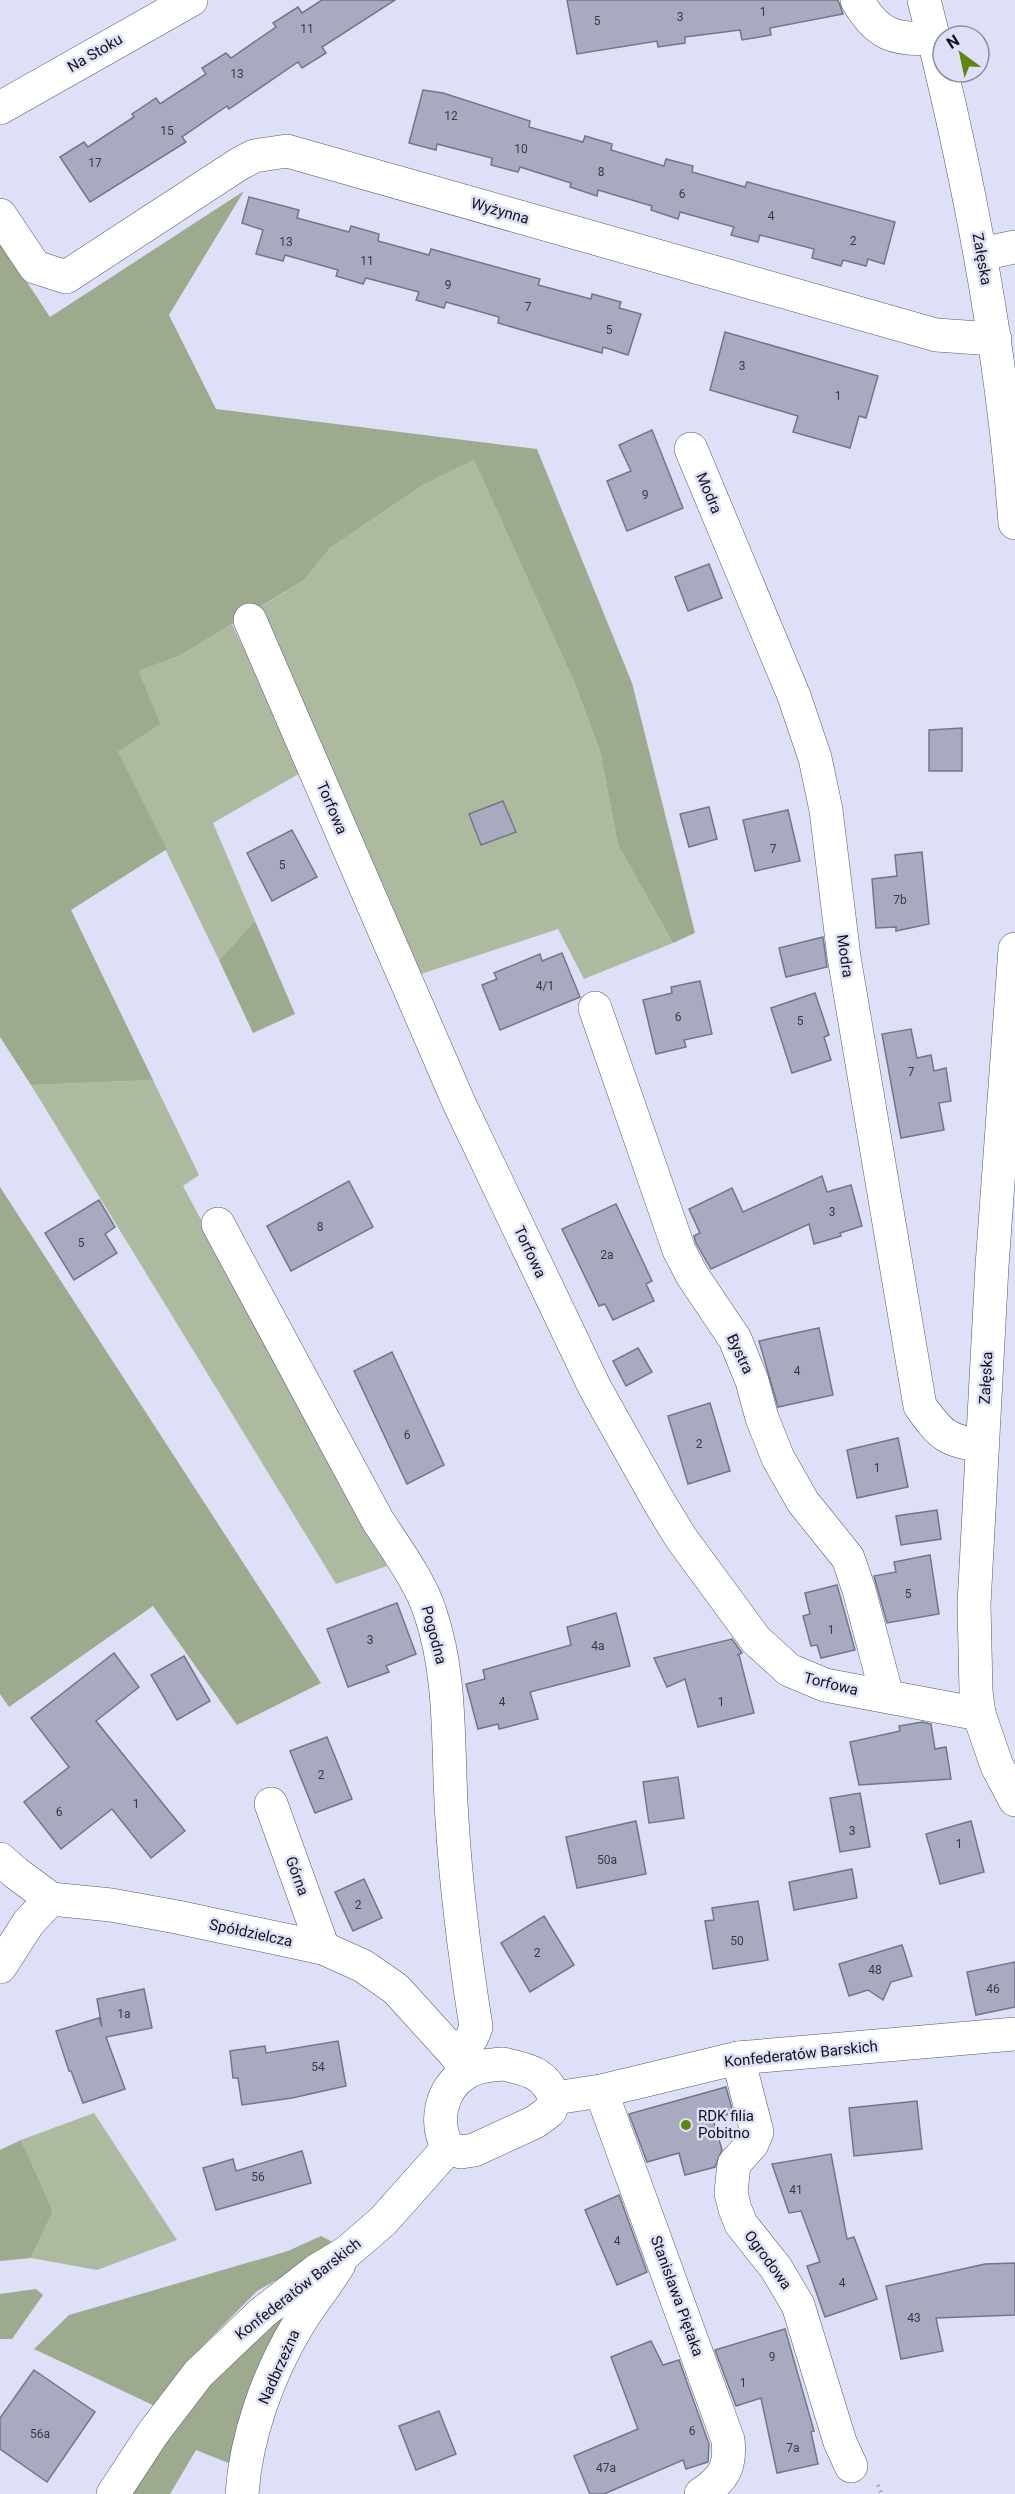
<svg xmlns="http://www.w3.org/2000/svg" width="1015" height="2494" font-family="Roboto,sans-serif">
	<rect width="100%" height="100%" fill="#dde0f7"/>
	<g fill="#aebaa0">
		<path d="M474 460 574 682 600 751 618 845 673 943 584 979 558 929 415 976 259 608 304 580 330 548 423 485Z"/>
		<path d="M232 624 302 772 213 823 255 921 219 960 118 752 159 724 139 671 181 655Z"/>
		<path d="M153 1080 199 1175 183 1186 387 1566 336 1584 31 1085Z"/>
		<path d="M94 2113 177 2240 97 2270 31 2258 53 2211 21 2140Z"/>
	</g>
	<g fill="#9daa8d">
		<path d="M244 191 169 315 216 409 537 449 632 683 695 933 673 943 618 845 600 751 574 682 474 460 423 485 330 548 304 580 181 655 139 671 160 724 118 752 167 849 71 910 153 1080 31 1085 0 1037V241L50 317Z"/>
		<path d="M255 921 295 1014 253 1033 219 960Z"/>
		<path d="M0 1187 321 1683 237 1725 153 1606 9 1707 0 1694Z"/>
		<path d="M21 2140 53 2211 31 2258 0 2261V2150Z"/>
		<path d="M321 2236 338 2245 257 2291 194 2355 157 2407 34 2349 69 2315 288 2251Z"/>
		<path d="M36 2289 43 2295 12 2339H0V2294Z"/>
		<path d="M294 2297 236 2466 196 2450 170 2494H132L188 2398Z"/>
	</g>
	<g fill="#a8abc0" stroke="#737589" stroke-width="1.5">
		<path d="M322 0H395L322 47 326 53 302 68 298 62 229 109 227 106 182 137 186 142 90 202 60 157 84 142 88 147 134 117 132 114 156 98 160 104 206 74 202 68 226 53 231 58 276 27 273 23 298 7 302 13Z"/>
		<path d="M567 0H838L843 14 770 28 771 35 742 40 740 30 685 37V43L658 47 657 41 577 54Z"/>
		<path d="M423 90 443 93 530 121 529 127 583 142 585 136 612 144 611 150 664 166 666 159 693 166 692 172 745 187 747 182 895 222 884 264 868 259 866 266 843 260 841 266 812 258 814 249 760 235 758 242 731 235 734 227 680 212 678 219 651 210 652 206 598 190 597 196 570 187 571 183 520 167 518 172 491 165 492 158 437 144 436 150 409 143Z"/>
		<path d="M249 197 299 210 297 218 349 232 351 226 379 234 378 241 429 255 431 249 540 279 538 285 591 299 592 294 621 302 619 308 641 314 628 355 603 347 602 353 498 323 499 317 446 302 444 308 416 300 419 292 366 278 363 284 336 276 338 270 285 255 283 261 256 254 263 230 242 223Z"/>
		<path d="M725 332 878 376 866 418 859 416 850 448 793 432 798 416 710 390Z"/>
		<path d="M652 430 683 508 627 531 607 481 631 471 619 445Z"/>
		<path d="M709 564 722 598 688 611 675 577Z"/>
		<path d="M962 728V771H929V730Z"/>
		<path d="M503 801 516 832 481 845 469 814Z"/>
		<path d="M709 807 717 839 689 847 680 814Z"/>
		<path d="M788 810 800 861 755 871 743 820Z"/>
		<path d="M292 830 317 877 272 901 247 853Z"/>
		<path d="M922 852 929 924 896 931V927L876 928 872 879 897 876 895 855Z"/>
		<path d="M823 937 827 967 786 977 779 948Z"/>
		<path d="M562 953 580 997 500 1030 482 985 497 979 494 973 540 954 542 961Z"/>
		<path d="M700 981 712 1034 684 1040 686 1047 656 1054 643 1000 672 993 671 987Z"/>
		<path d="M815 993 829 1035 824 1037 831 1060 792 1073 771 1008Z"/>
		<path d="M911 1029 917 1058 931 1055 934 1071 946 1068 951 1101 939 1103 944 1130 901 1138 882 1034Z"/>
		<path d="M822 1176 827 1192 851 1185 862 1226 840 1233 841 1236 814 1244 809 1224 711 1269 696 1243 694 1236 700 1233 689 1209 732 1188 743 1212Z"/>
		<path d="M349 1181 373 1227 291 1271 267 1226Z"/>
		<path d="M99 1200 115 1227 105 1234 117 1253 74 1280 45 1233Z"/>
		<path d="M616 1204 652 1281 646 1284 654 1301 613 1320 605 1304 599 1306 562 1229Z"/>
		<path d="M819 1328 833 1395 778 1407 759 1341Z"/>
		<path d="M638 1348 652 1372 626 1386 613 1361Z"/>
		<path d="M392 1352 444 1465 407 1484 354 1371Z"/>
		<path d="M710 1403 730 1471 688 1484 668 1416Z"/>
		<path d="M898 1438 908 1487 857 1498 847 1450Z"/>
		<path d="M937 1510 941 1539 901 1545 896 1516Z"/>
		<path d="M930 1555 939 1614 887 1623 874 1576 896 1572 894 1562Z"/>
		<path d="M837 1585 855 1650 821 1658 817 1645 811 1646 803 1616 810 1614 805 1593Z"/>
		<path d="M397 1603 416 1654 386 1666 389 1672 348 1687 327 1629Z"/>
		<path d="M616 1613 630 1666 530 1692 538 1719 499 1729 498 1724 478 1729 466 1684 485 1679 483 1670 571 1645 567 1627Z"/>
		<path d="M732 1639 742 1653 737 1655H739L754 1713 698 1727 685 1679 667 1687 654 1658Z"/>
		<path d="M114 1653 139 1687 96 1721 185 1831 151 1858 112 1809 61 1849 24 1802 69 1767 31 1718Z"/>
		<path d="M184 1656 210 1701 177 1720 151 1675Z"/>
		<path d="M922 1722 931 1724 935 1749 946 1747 951 1779 859 1785 850 1742 900 1731 899 1726Z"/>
		<path d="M327 1737 352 1799 315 1813 290 1751Z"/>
		<path d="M678 1777 684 1818 649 1823 643 1782Z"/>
		<path d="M860 1793 870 1847 840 1852 830 1798Z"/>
		<path d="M636 1821 646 1874 577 1888 566 1837Z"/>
		<path d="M971 1821 984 1872 940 1884 926 1834Z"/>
		<path d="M852 1869 857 1898 794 1910 789 1882Z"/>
		<path d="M364 1879 382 1918 353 1931 335 1892Z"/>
		<path d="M758 1901 768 1960 713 1969 705 1921 714 1920 712 1908Z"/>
		<path d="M544 1916 574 1965 530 1992 501 1943Z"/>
		<path d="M902 1945 912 1976 891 1982 883 2000 868 1990 849 1996 839 1964Z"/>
		<path d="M1015 1962V2007L976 2015 967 1972Z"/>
		<path d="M144 1989 152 2028 106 2037 125 2089 83 2103 71 2071H69L56 2031 99 2018 102 2027 97 1999Z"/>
		<path d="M338 2041 346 2086 292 2098 242 2105 238 2078H233L230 2051 265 2046 266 2053Z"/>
		<path d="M726 2087 733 2113 713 2119 722 2150 715 2167 685 2175 679 2153 647 2162 629 2114Z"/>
		<path d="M917 2101 922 2149 854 2156 849 2108Z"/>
		<path d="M302 2151 311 2183 216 2210 203 2168 233 2159 236 2171Z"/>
		<path d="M831 2154 847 2239 854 2237 877 2299 825 2317 807 2266 820 2262 801 2211 789 2213 772 2164Z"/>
		<path d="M619 2195 647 2272 617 2285 585 2210Z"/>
		<path d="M1015 2263V2315L936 2318 943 2351 901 2359 886 2286 985 2264Z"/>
		<path d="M785 2329 814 2431 811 2432 818 2464 777 2473 761 2398 736 2406 715 2350Z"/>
		<path d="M651 2341 663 2365 679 2360 709 2444 708 2462 686 2469 683 2460 604 2494H590L574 2456 638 2429 611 2357Z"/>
		<path d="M34 2370 95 2412 47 2482 0 2449V2418Z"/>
		<path d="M439 2411 456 2454 416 2470 399 2426Z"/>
	</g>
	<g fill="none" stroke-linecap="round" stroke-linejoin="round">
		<g stroke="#55586b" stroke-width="34">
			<g id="minor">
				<path d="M857 0C877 35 895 41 934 38"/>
				<path d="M924 0C968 172 1002 346 1015 523"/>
				<path d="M0 108 191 0"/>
				<path d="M0 215 35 267 66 277 239 164 254 156 287 151 936 335 995 339"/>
				<path d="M981 254 1015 247"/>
				<path d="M691 449 794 696 815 758 826 810 844 957 920 1406C940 1434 947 1442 982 1445"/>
				<path d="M250 620 459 1103 595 1388 659 1502 681 1538 756 1640 789 1670 825 1685 979 1714"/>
				<path d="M1015 949 992 1266 974 1605 976 1691 979 1714 997 1766 1015 1800"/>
				<path d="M595 1008 679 1250 692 1275 735 1339 752 1381 762 1418 778 1458 803 1502 848 1558 859 1590 887 1696"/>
				<path d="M218 1224 378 1521C395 1547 421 1583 430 1612 453 1679 447 1750 452 1819 456 1889 465 1957 476 2027 472 2040 466 2047 455 2054"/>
				<path d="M271 1804 323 1948"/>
				<path d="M0 1859 16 1873 51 1899 111 1905 177 1917 323 1948 363 1966 396 1989 455 2054 467 2072"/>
				<path d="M0 1967 29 1922 51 1899"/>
				<path d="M738 2058 757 2132 752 2144 734 2164 731 2193 735 2209 741 2224 776 2268 798 2305 840 2442 851 2466"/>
				<path d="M503 2064C529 2070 544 2072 555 2098L550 2111 535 2122 474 2150 461 2152 448 2148C434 2123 440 2089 466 2073 477 2066 490 2065 503 2064Z"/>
				<path d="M601 2091 728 2440C731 2467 724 2479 701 2494"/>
				<path d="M555 2098 601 2091 738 2058 1015 2034"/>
				<path d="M113 2494 153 2433 198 2374 262 2313 316 2271 346 2253 383 2221 448 2148"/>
				<path d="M242 2494C246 2436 268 2375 298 2325 310 2304 327 2285 339 2264"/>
			</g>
		</g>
		<path stroke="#9fa2b4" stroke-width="4" stroke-dasharray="1.5 4.5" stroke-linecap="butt" d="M878 2485 882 2494"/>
		<use href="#minor" stroke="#fff" stroke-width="33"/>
	</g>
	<circle fill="#5f860d" stroke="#dde0f7" stroke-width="2" cx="686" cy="2125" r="6"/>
	<g text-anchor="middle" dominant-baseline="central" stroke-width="5" stroke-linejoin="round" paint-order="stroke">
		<g font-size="12" fill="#383944">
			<text x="763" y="12">1</text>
			<text x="680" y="17">3</text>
			<text x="597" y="21">5</text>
			<text x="307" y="29">11</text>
			<text x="237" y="74">13</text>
			<text x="451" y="116">12</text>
			<text x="167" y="131">15</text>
			<text x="521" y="149">10</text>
			<text x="95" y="163">17</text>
			<text x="601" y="172">8</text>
			<text x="682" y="194">6</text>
			<text x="771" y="216">4</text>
			<text x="853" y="241">2</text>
			<text x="286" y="242">13</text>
			<text x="367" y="261">11</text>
			<text x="448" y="285">9</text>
			<text x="528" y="307">7</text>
			<text x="609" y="330">5</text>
			<text x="742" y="366">3</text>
			<text x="838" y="396">1</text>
			<text x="645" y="495">9</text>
			<text x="773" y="849">7</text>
			<text x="282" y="865">5</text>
			<text x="900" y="900">7b</text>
			<text x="545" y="986">4/1</text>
			<text x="678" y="1017">6</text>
			<text x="800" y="1021">5</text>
			<text x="911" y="1072">7</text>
			<text x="832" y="1212">3</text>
			<text x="320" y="1227">8</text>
			<text x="81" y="1243">5</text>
			<text x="607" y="1255">2a</text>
			<text x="797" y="1371">4</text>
			<text x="407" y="1435">6</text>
			<text x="699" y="1444">2</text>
			<text x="877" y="1468">1</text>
			<text x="908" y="1594">5</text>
			<text x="831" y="1630">1</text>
			<text x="370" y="1640">3</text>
			<text x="598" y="1646">4a</text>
			<text x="502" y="1702">4</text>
			<text x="721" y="1702">1</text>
			<text x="321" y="1775">2</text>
			<text x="136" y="1804">1</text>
			<text x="59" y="1812">6</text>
			<text x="852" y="1831">3</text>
			<text x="959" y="1844">1</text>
			<text x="607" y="1860">50a</text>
			<text x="358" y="1905">2</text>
			<text x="737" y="1941">50</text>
			<text x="537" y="1953">2</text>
			<text x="875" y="1970">48</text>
			<text x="993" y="1989">46</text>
			<text x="124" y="2014">1a</text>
			<text x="318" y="2067">54</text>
			<text x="258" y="2177">56</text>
			<text x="796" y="2190">41</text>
			<text x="617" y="2241">4</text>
			<text x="842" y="2283">4</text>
			<text x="914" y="2318">43</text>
			<text x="772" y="2357">9</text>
			<text x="743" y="2383">1</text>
			<text x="692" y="2431">6</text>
			<text x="40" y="2434">56a</text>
			<text x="793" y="2448">7a</text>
			<text x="606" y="2468">47a</text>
		</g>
		<g font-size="15" fill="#12131a" stroke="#dde0f7">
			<text transform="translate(95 53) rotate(-30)">Na Stoku</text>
			<text transform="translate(500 211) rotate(16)">Wyżynna</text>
			<text transform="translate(982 259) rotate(80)">Załęska</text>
			<text transform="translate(709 493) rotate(67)">Modra</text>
			<text transform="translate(332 808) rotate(67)">Torfowa</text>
			<text transform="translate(845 956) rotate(82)">Modra</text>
			<text transform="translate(530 1252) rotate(65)">Torfowa</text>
			<text transform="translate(740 1354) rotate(65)">Bystra</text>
			<text transform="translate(986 1378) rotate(-87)">Załęska</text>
			<text transform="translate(434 1635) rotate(75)">Pogodna</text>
			<text transform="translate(831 1684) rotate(14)">Torfowa</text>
			<text transform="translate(297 1876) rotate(70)">Górna</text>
			<text transform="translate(251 1933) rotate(12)">Spółdzielcza</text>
			<text transform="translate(801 2054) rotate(-6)">Konfederatów Barskich</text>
			<text transform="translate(768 2260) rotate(54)">Ogrodowa</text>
			<text transform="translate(298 2289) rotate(-38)">Konfederatów Barskich</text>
			<text transform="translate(677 2296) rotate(70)">Stanisława Piętaka</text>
			<text transform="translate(279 2367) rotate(-66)">Nadbrzeżna</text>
		</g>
		<g font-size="15" fill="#12131a" stroke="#dde0f7" text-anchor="start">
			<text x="698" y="2116">RDK filia<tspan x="698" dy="17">Pobitno</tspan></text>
		</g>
	</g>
	<g transform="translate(961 54) rotate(327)"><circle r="28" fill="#dde0f7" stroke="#8c8e9f" stroke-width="1.5"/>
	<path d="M0-4.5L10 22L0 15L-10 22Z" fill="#5f860d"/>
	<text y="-9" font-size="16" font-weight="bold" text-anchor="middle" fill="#12131a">N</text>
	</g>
</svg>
